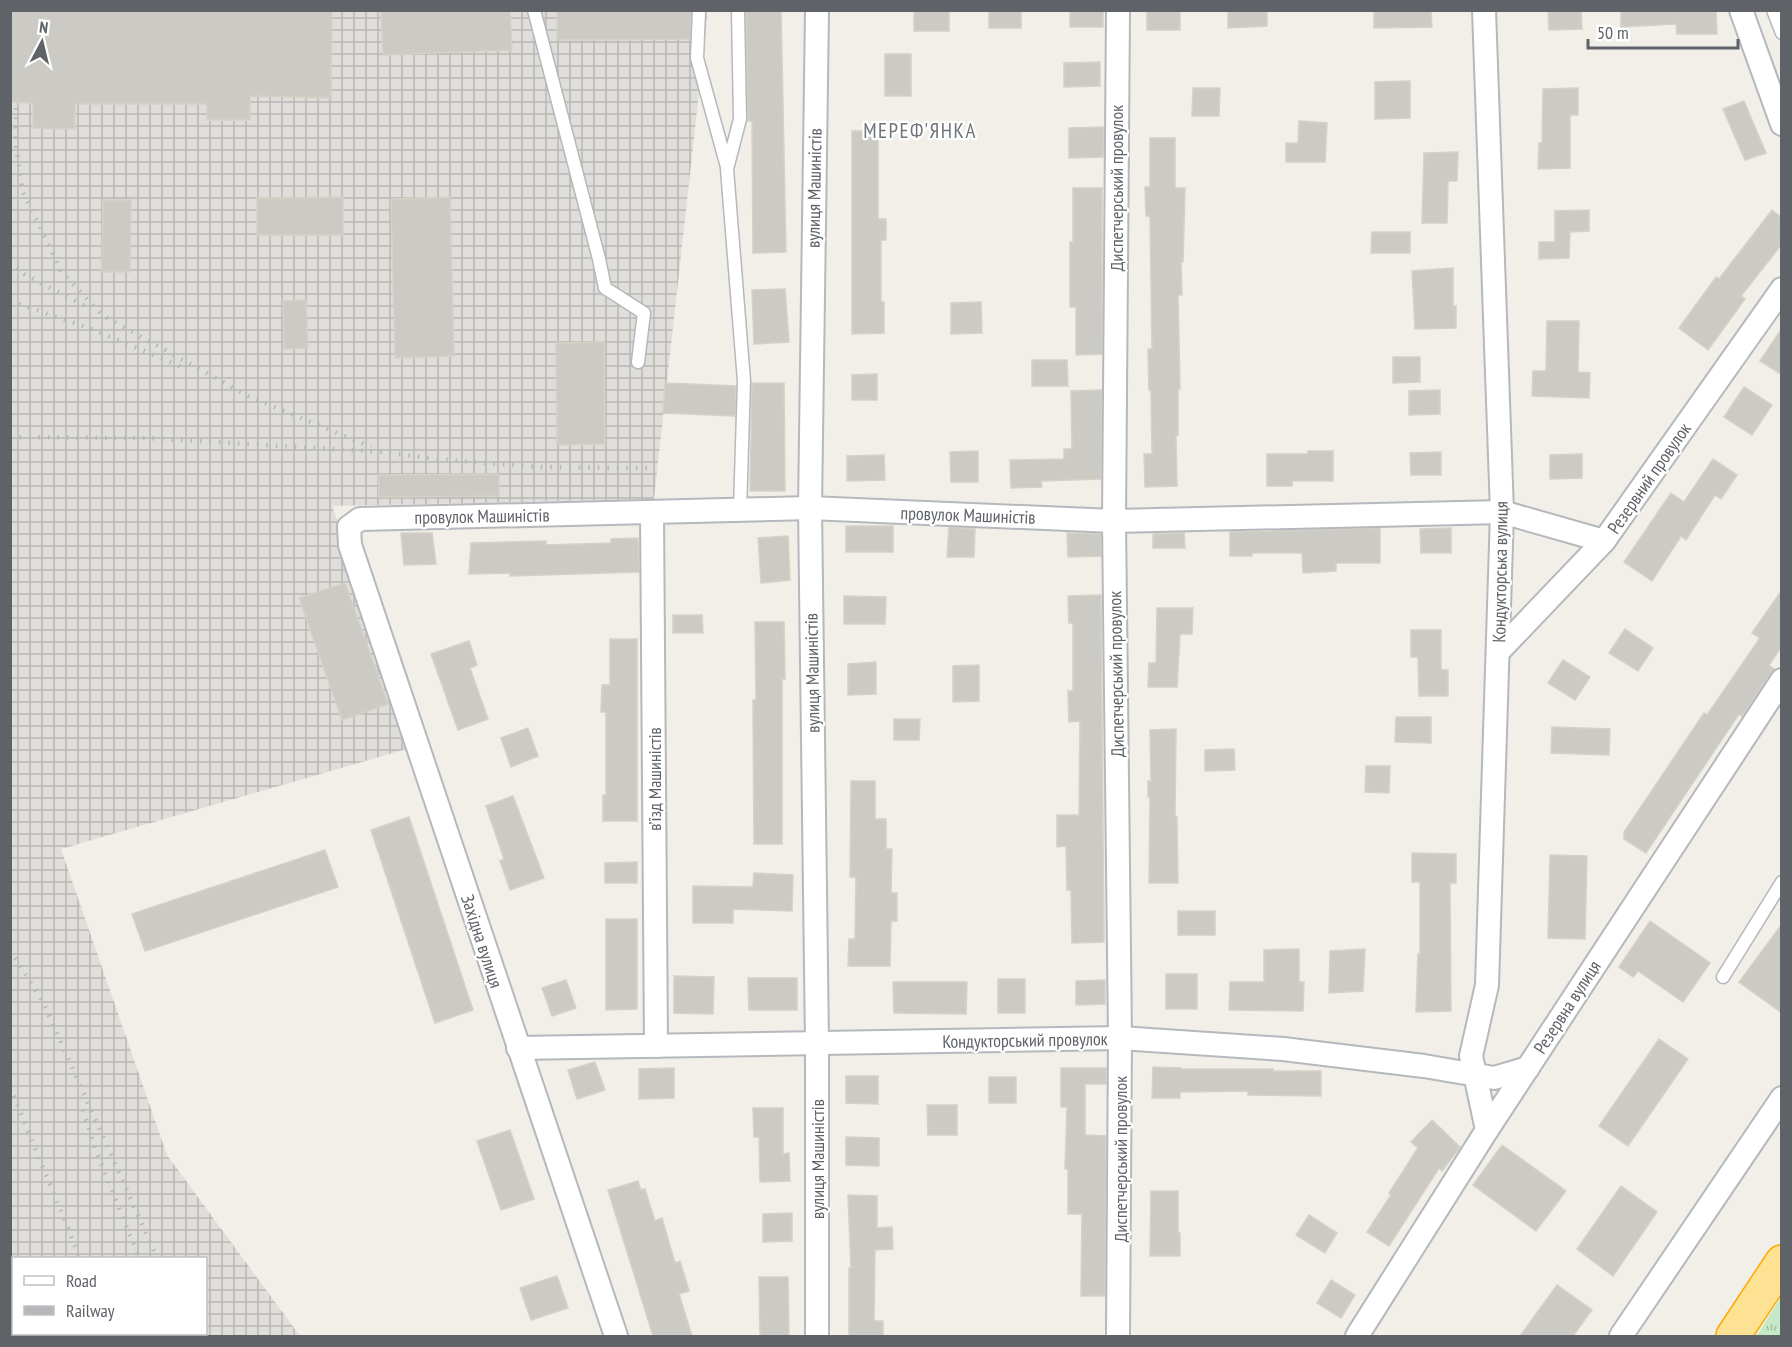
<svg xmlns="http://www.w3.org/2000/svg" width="1792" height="1347" font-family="'PT Sans Narrow',sans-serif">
	<defs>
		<pattern id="industrial-grid" width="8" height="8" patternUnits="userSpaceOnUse" patternTransform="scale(1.5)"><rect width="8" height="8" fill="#e0deda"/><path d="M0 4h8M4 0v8" fill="none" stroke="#b9b8b5"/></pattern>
		<pattern id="grass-tufts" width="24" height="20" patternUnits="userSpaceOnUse" patternTransform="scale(1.5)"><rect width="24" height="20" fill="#c5e8c5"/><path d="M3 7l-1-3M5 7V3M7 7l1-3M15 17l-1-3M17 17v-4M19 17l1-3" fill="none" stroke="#a3c0a4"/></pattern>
	</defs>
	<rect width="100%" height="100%" fill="#f1efe8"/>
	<path fill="url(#industrial-grid)" fill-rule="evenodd" d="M10 11H708L654 499 332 506 417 746 61 849 167 1155 300 1336H11ZM14 1258H206V1334H14Z"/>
	<path fill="url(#grass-tufts)" d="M1781 1297V1336H1757Z"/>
	<g fill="#cccac5" stroke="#d6d1c6" stroke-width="1.5">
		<path d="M10 10H332L331 98 250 96V120H207V104H75V129L33 128V103L10 102Z"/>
		<path d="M381 10H510L512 50 383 55Z"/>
		<path d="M557 10H691L690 39 557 40Z"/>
		<path d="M746 10H781L786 252 753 253 752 121H748Z"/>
		<rect x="914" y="10" width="35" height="21"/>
		<rect x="989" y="10" width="32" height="18"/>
		<rect x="1070" y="10" width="33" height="17"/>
		<rect x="1147" y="10" width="33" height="20"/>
		<path d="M1228 10H1267V26L1228 28Z"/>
		<path d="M1374 10H1431L1432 27 1374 28Z"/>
		<path d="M1548 10H1581L1582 29 1549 30Z"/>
		<path d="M1621 10H1716L1717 34H1677L1676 24 1621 27Z"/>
		<rect x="885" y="54" width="26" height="42"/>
		<path d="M1100 62V86L1064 87V63Z"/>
		<path d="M1410 81V118L1375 119V82Z"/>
		<path d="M1193 88H1220L1219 116H1192Z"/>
		<path d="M1578 88V115H1570V168L1538 169 1539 143H1542L1543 89Z"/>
		<path d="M1744 101 1766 153 1745 160 1723 109Z"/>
		<path d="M1299 121 1327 123 1325 162H1286V143H1298Z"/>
		<path d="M1104 127 1103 157 1069 158V128Z"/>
		<path d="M852 131H878V219H886V240H881V302H884V333L852 334Z"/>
		<path d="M1150 138H1175V188H1185L1183 262H1181L1182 295H1178L1180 389H1178V435H1176L1177 486 1145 487 1144 454H1152L1151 390H1149L1148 349H1152L1150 216H1146L1145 187H1150Z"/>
		<path d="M1458 152 1457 181H1448L1447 223H1422L1424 153Z"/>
		<path d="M1073 188H1102V354L1076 355V307H1070V242H1073Z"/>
		<path d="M343 197V235H257V198Z"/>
		<path d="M450 197 454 356 395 358 391 199Z"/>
		<path d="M103 200H131L130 272H102Z"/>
		<path d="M1589 210V231L1570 232 1569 258 1539 259V242H1555V211Z"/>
		<path d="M1772 210 1782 218V244L1741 296 1745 299 1708 350 1679 328 1716 277 1719 279Z"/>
		<path d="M1372 232H1410V253H1371Z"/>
		<path d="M1453 268V306H1456V328L1415 329 1412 271Z"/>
		<path d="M785 289 789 342 754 344 752 290Z"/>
		<path d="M306 300 308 348 284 349 283 301Z"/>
		<path d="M981 302 982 333 951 334V303Z"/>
		<path d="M1547 321H1579L1578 372 1590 373 1589 398 1532 396 1533 371H1546Z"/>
		<path d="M1782 328V375L1760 361Z"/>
		<path d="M604 342 605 444 557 445 556 343Z"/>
		<path d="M1393 357H1420V382L1393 383Z"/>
		<path d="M1032 360H1067L1068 386H1032Z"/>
		<path d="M877 374V400H852V375Z"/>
		<path d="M665 383 736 386 735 416 663 413Z"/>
		<path d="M752 383H784L785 491H750Z"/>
		<path d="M1744 387 1772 405 1752 435 1724 417Z"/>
		<path d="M1102 390 1101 479 1041 481 1042 487 1011 488 1010 460 1064 459V449H1072L1071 391Z"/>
		<path d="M1440 390V414L1409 415V391Z"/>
		<path d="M978 451V482H951L950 452Z"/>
		<path d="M1308 451H1333V481H1292V486H1267V454H1308Z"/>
		<path d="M1441 452V475H1411L1410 453Z"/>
		<path d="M1582 454V478L1550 479V455Z"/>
		<path d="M884 455 885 480 847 481V456Z"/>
		<path d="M1713 459 1737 475 1721 499 1715 495 1686 540 1681 536 1652 581 1624 562 1671 493 1684 502Z"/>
		<path d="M499 474V496L379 497 378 475Z"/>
		<rect x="846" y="526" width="47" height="26"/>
		<path d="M949 527 975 529 974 557H947Z"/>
		<path d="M1380 528V563H1336V571L1303 573 1302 553H1252V556H1230V532Z"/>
		<path d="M1451 528V553H1421L1420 529Z"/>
		<path d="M401 533H432L436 564 404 565Z"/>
		<path d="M1067 533 1101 534V556L1068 557Z"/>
		<path d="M1184 533 1185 548H1153V534Z"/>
		<path d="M788 536 790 580 761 583 758 538Z"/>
		<path d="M638 538 639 572 510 576V573L469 574 471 543 546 541V545L611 543V539Z"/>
		<path d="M345 583 388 704 342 720 299 598Z"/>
		<path d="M1782 590V646L1769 665 1774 669 1742 716 1739 714 1646 853 1624 839V832L1704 713 1707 715 1760 638 1752 633Z"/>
		<path d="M1101 595 1104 942 1072 943 1071 890H1067L1066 846 1057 847V815H1079L1080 721 1069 722 1068 691H1073V623H1069L1068 596Z"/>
		<path d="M844 596 886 597 885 624H844Z"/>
		<path d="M1157 608H1193L1192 634H1180L1177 687H1148L1149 663H1156Z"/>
		<path d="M673 615H702L703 633H673Z"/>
		<path d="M755 622H784L785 679H782V844H754L753 700H756Z"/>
		<path d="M1625 629 1653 648 1638 671 1609 653Z"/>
		<path d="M1411 630H1441V670H1448V696H1419L1418 657H1411Z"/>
		<path d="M610 639H637V821H603V795H606V712H601L602 685H610Z"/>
		<path d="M469 641 477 665 470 668 488 719 458 730 431 654Z"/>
		<path d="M1563 660 1590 677 1575 700 1548 683Z"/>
		<path d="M876 662V694L848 695V664Z"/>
		<path d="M979 665V701L953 702V666Z"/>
		<path d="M1396 717H1431V743L1395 742Z"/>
		<path d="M894 719H920L919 740H894Z"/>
		<path d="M1552 727 1610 729 1609 755 1551 753Z"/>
		<path d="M528 728 538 756 511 767 501 738Z"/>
		<path d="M1176 729 1175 817H1177L1178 883H1149L1150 797H1148V781H1151L1150 730Z"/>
		<path d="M1234 749 1235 770 1205 771V750Z"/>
		<path d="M1366 766H1390L1389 793 1365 792Z"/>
		<path d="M851 781H875V819H886V849H892L891 893H897V921H891L890 966H848L849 939H855L856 877H850Z"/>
		<path d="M513 796 544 878 510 890 500 861 504 859 486 806Z"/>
		<path d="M409 817 473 1010 435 1023 371 830Z"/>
		<path d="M325 850 338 887 145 951 132 914Z"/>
		<path d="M1412 853 1456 854V883H1450L1451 1011 1416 1012 1418 954H1420V882H1412Z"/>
		<path d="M1550 855 1587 856 1585 939 1548 938Z"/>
		<path d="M637 862V883H605V863Z"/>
		<path d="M754 873 793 875 792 911 733 909V923H693V886L753 887Z"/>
		<rect x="1178" y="911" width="37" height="24"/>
		<path d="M606 919H637V1009L606 1010Z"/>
		<path d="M1650 921 1710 963 1683 1002 1638 971 1633 977 1619 967Z"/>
		<path d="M1782 924V1013L1739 982Z"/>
		<path d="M1299 949V982H1304L1303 1011 1229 1010 1230 982H1264V950Z"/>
		<path d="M1365 949 1363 991 1329 993 1330 951Z"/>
		<rect x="1166" y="974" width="31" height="35"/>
		<path d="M674 976 714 977 713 1014 674 1013Z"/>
		<path d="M748 978H797V1010H749Z"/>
		<rect x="998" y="979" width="27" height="34"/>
		<path d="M566 980 576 1008 552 1016 542 988Z"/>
		<path d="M1105 980V1004L1076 1005V981Z"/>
		<path d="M893 982H967L966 1014 894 1013Z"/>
		<path d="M1659 1039 1688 1059 1628 1146 1599 1126Z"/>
		<path d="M595 1062 605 1090 577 1099 568 1070Z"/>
		<path d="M1153 1067 1181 1068V1069H1273V1071H1321V1096L1248 1095V1091L1180 1092V1098H1152Z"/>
		<path d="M674 1068V1098L639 1099V1069Z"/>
		<path d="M1061 1068H1106V1084H1085V1135L1106 1136 1105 1296H1081L1082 1214H1068V1169H1065L1067 1107H1061Z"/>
		<path d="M846 1076H878V1104L846 1103Z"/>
		<rect x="989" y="1077" width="27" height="26"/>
		<path d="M927 1105H957V1135H928Z"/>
		<path d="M753 1108H783V1154L789 1153 790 1181 760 1182 759 1137H754Z"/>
		<path d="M1432 1120 1460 1147 1442 1171 1439 1168 1389 1246 1367 1232 1391 1195 1389 1193 1418 1148 1411 1142Z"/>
		<path d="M510 1130 534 1199 501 1210 477 1141Z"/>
		<path d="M846 1137 879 1138V1166L846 1165Z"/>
		<path d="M1502 1145 1566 1191 1536 1231 1473 1185Z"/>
		<path d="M638 1181 641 1190 645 1189 655 1221 662 1218 675 1263 680 1261 689 1291 679 1294 692 1336H653L608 1190Z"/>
		<path d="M1621 1186 1657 1212 1613 1276 1577 1249Z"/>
		<path d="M1151 1191H1178V1233H1180V1256H1150Z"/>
		<path d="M848 1195 877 1196V1228L892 1227 893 1249 875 1250 874 1321H883V1336H849V1268H851Z"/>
		<path d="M792 1213V1241L763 1242V1214Z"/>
		<path d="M1309 1215 1337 1233 1325 1253 1296 1235Z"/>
		<path d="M557 1276 568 1308 531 1320 520 1288Z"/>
		<path d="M759 1277H788L789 1336H760Z"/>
		<path d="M1331 1280 1355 1295 1341 1318 1317 1303Z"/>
		<path d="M1557 1285 1592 1310 1573 1336H1520Z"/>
	</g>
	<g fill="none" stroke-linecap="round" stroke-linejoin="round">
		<g stroke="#b5b8bc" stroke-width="15">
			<g id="lane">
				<path d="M534 10 599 259 605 288 644 313 638 362"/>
				<path d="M699 10 697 58 727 167"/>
				<path d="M738 10 740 119 727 169 744 381 740 510"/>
				<path d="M1773 10 1782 33"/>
				<path d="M1723 977 1782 882"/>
			</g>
		</g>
		<g stroke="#b5b8bc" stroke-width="26">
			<g id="street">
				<path d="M1118 10 1114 521 1120 1038 1118 1336"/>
				<path d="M1484 10 1502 512 1487 985 1471 1056 1487 1130"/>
				<path d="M1741 10 1782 124"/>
				<path d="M652 513 656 1046"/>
				<path d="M1498 652 1604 541 1782 289"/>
				<path d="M518 1048 1120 1038 1283 1049 1424 1066 1494 1078 1528 1068"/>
				<path d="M616 1336 350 545 349 527 360 519 810 508 1114 521 1502 512 1604 541"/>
				<path d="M817 1336V1044L810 508 817 10"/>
				<path d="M1357 1336 1487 1130 1782 680"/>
				<path d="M1621 1336 1782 1098"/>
			</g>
		</g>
		<g stroke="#f9ab00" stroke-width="36">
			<path id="highway" d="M1733 1336 1782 1262"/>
		</g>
		<use href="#lane" stroke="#fff" stroke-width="12"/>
		<use href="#street" stroke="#fff" stroke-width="22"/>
		<use href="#highway" stroke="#fde293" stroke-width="33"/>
		<g stroke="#b6b7b8" stroke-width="4.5" stroke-dasharray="1.5 8" stroke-linecap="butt">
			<path d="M16 108V147L23 192 61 271 102 315 248 396 371 447"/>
			<path d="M10 261 24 274 91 309"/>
			<path d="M10 301 89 328 182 367"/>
			<path d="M10 437 147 438 382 452 436 459 538 467 648 468"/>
			<path d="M10 450 18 449"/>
			<path d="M10 950 43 1002 157 1258"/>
			<path d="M10 1087 80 1258"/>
			<path d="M83 1110 95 1148 139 1258"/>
			<path d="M10 1331 13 1336"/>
			<path d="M111 1334 112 1336"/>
			<path d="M169 1334 170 1336"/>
			<path d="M190 1334 191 1336"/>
		</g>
	</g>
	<g text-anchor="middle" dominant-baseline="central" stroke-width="4.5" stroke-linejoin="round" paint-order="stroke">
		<g font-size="18" fill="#5f6368" stroke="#fff">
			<text transform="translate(814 188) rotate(-89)">вулиця Машиністів</text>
			<text transform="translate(1116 188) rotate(-90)">Диспетчерський провулок</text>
			<text transform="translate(1649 478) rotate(-55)">Резервний провулок</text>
			<text transform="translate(968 515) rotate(2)">провулок Машиністів</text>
			<text transform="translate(482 516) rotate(-1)">провулок Машиністів</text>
			<text transform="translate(1500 572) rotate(-89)">Кондукторська вулиця</text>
			<text transform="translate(812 673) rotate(-91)">вулиця Машиністів</text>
			<text transform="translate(1116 674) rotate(-91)">Диспетчерський провулок</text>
			<text transform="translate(654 779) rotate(-90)">в’їзд Машиністів</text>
			<text transform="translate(482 941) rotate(72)">Західна вулиця</text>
			<text transform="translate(1567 1007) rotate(-57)">Резервна вулиця</text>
			<text transform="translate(1025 1040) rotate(-1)">Кондукторський провулок</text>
			<text transform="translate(817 1159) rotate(-90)">вулиця Машиністів</text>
			<text transform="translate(1120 1159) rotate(-90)">Диспетчерський провулок</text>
		</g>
		<g font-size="21" letter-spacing="1.5" fill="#70757a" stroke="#fff">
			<text x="920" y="130">МЕРЕФ'ЯНКА</text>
		</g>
	</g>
	<rect width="1792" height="1347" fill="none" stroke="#5f6368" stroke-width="24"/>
	<rect x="12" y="1257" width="195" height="78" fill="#ffffff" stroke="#bfc1c3" stroke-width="1.5"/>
	<rect x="24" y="1276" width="30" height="9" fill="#ffffff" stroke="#bfc1c3" stroke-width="1.5"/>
	<text x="66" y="1287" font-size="18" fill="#5f6368">Road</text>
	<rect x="24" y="1306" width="30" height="9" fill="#b6b7b8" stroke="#bfc1c3" stroke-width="1.5"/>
	<text x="66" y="1317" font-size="18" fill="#5f6368">Railway</text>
	<g transform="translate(42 42) rotate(7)" stroke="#ffffff" stroke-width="4.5" paint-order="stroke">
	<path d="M0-4.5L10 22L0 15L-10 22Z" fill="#5f6368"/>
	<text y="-9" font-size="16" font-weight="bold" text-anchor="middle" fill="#5f6368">N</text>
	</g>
	<path d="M1588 39v9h150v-9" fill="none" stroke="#5f6368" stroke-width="3"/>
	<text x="1597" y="39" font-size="18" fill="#5f6368" stroke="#ffffff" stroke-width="4.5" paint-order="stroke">50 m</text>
</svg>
